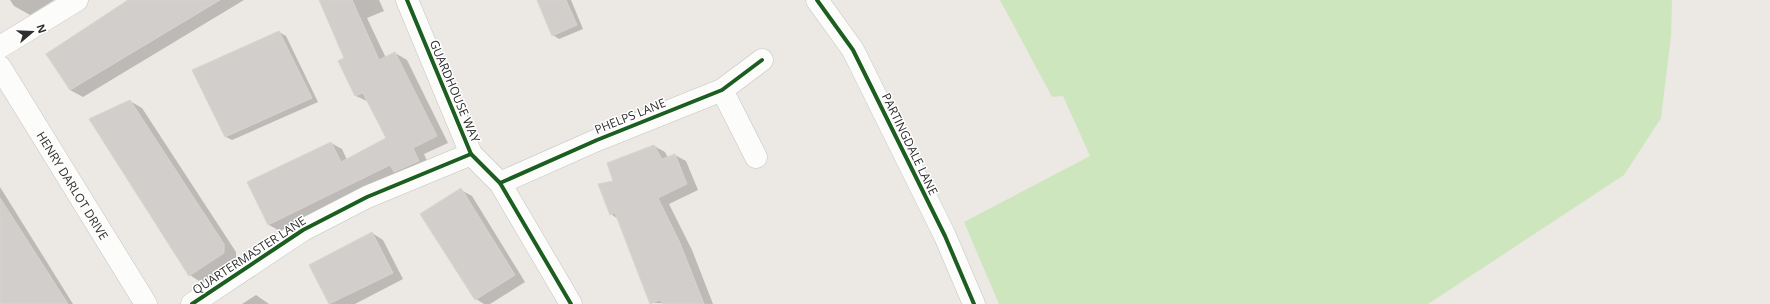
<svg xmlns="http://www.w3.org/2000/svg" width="1770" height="304" font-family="'Open Sans',sans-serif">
	<rect width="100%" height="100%" fill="#ece8e4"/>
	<path fill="#cee6be" d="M1000 0H1672L1671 36 1661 118 1624 175 1428 304H999L964 222 1090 156 1063 96 1052 97Z"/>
	<g fill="#0003">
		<path d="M10 0H54L30 15 14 6Z"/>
		<path d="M131 0H244L83 97 70 90Z"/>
		<path d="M320 0H379L384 11 367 18 386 58 395 53 407 60 448 143 424 154 430 168 398 174 280 231 269 225 248 183 331 143 342 149 347 160 387 138 369 102 356 96 340 62 346 59Z"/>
		<path d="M543 0H571L583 29 559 39 553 35Z"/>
		<path d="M279 32 286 36 318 102 232 140 226 137Z"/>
		<path d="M130 101 142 108 236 252V261L202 283 190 275Z"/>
		<path d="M654 146 665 152 668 158 675 155 686 161 698 190 669 204 692 250 713 304 651 303 618 219 611 214 614 181Z"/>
		<path d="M0 187 73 304H2L0 301Z"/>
		<path d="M461 190 472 196 525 282 490 304H484L476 299Z"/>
		<path d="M372 233 383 240 403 279 355 304H330L310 265Z"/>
		<path d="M256 295 269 304H242Z"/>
	</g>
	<g fill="#d1cecb" stroke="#d7d4d0">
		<path d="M128 0H220L70 90 46 54Z"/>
		<path d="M319 0H352L379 60 395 52 437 136 413 148 419 161 394 172 390 165 268 225 247 182 331 142 341 162 386 138 363 93 355 96 338 61 344 58Z"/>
		<path d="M537 0H566L577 25 552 36Z"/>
		<path d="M279 31 312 98 225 137 192 70Z"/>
		<path d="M130 100 224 244V253L189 276 89 119Z"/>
		<path d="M654 145 662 159 675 154 687 184 658 198 680 243 704 304H663L660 300 650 304 615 213 610 215 598 184 613 181 607 163Z"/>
		<path d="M461 188 515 275 475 300 420 214Z"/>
		<path d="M0 198 36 254 68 304H0Z"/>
		<path d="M372 232 393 273 329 304 309 265Z"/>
	</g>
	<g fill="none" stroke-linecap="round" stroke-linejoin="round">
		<g stroke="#c5c4c5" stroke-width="23">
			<g id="street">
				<path d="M407 0 471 154 500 183 571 304"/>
				<path d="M817 0 853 50 945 236 974 304"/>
				<path d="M0 47 77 0"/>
				<path id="s1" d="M0 67 146 304"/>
				<path d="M722 90 756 157"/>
				<path d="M500 183 597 140 722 90 762 60"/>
				<path d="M192 304 303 230 367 197 471 154"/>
			</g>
		</g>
		<use href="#street" stroke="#fcfcfb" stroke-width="22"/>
		<g stroke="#fff" stroke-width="6">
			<g id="cycleway">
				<path d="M407 0 471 154 500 183 571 304"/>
				<path d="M817 0 853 50 945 236 974 304"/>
				<path d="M500 183 597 140 722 90 762 60"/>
				<path d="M192 304 303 230 367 197 471 154"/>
			</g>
		</g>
		<use href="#cycleway" stroke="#1b5e20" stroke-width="4"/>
	</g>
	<g text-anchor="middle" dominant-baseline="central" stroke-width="3" stroke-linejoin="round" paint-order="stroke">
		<g font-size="12" fill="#2e2e2e" stroke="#fff">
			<text transform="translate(455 91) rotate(67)">GUARDHOUSE WAY</text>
			<text transform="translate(630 116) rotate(-22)">PHELPS LANE</text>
			<text transform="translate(910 144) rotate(64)">PARTINGDALE LANE</text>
			<text stroke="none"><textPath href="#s1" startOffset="139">HENRY DARLOT DRIVE</textPath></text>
			<text transform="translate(249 255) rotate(-33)">QUARTERMASTER LANE</text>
		</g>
	</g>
	<g transform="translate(32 32) rotate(71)" stroke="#ffffff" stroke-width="3" paint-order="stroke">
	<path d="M0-3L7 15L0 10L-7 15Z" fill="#2e2e2e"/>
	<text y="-6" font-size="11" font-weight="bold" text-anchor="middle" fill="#2e2e2e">N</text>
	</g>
</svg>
